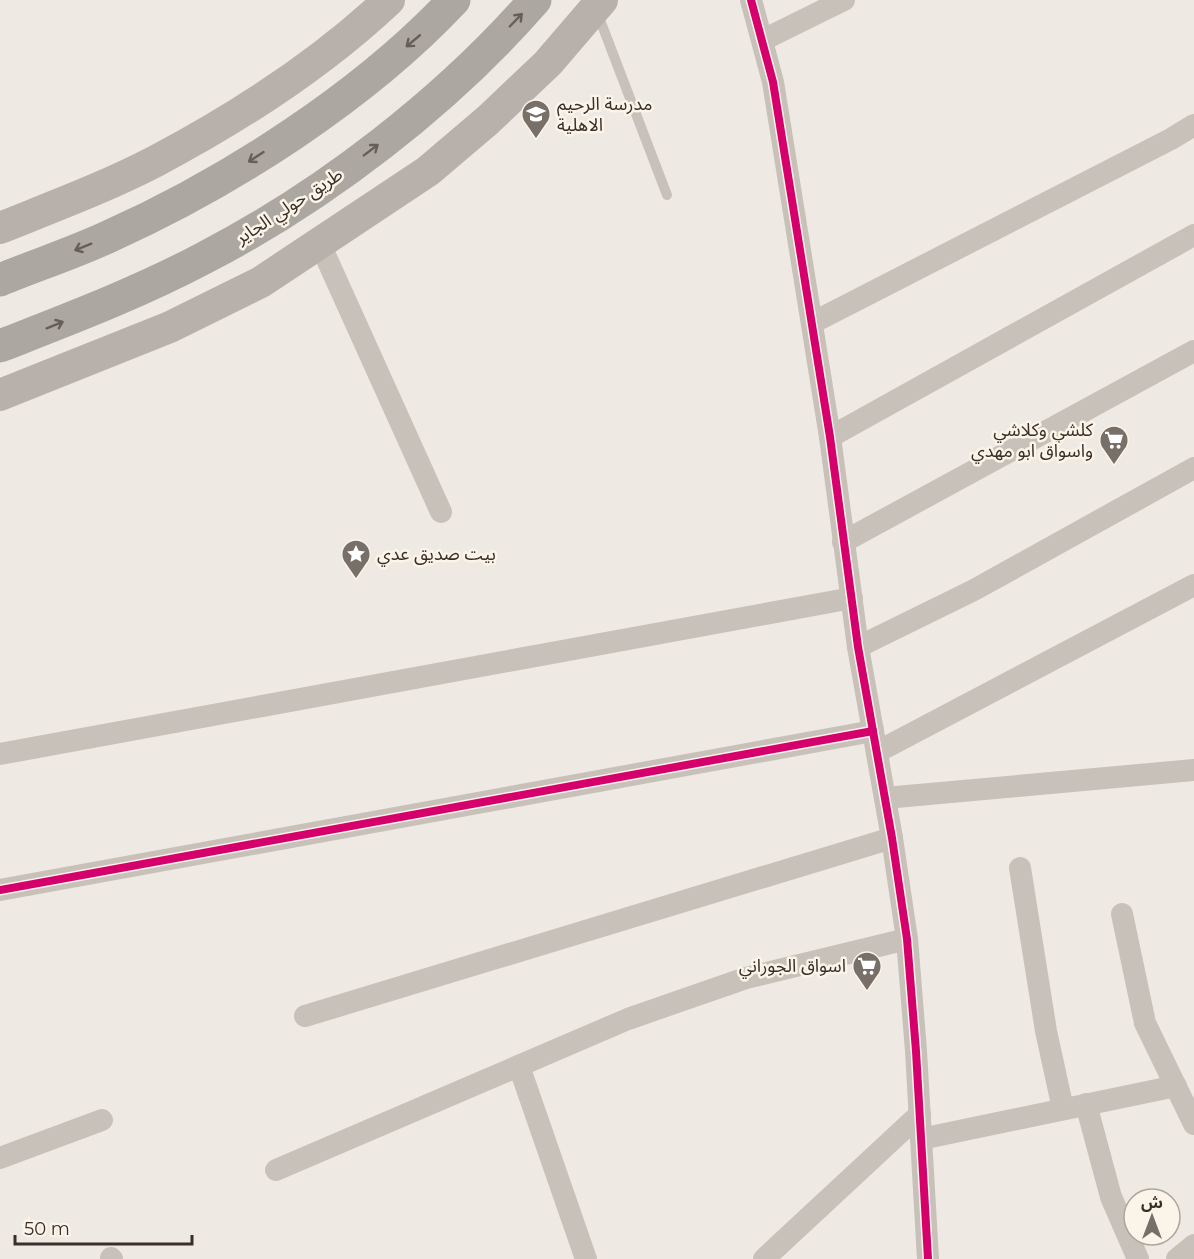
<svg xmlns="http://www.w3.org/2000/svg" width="1194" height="1259" font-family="Montserrat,'Noto Sans Arabic',sans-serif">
	<rect width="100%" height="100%" fill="#eee9e2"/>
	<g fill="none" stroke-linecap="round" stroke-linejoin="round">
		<path stroke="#c8c1ba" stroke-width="10" d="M597 12 667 195"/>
		<g stroke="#c8c1ba" stroke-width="22">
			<path d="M751 0 773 82 830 437 858 647 892 838 907 939 916 1051 928 1259"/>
			<path d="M763 40 844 0"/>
			<path d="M320 244 441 512"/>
			<path d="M812 323 1171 139 1194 125"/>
			<path d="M830 437 1194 235"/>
			<path d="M843 542 1194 351"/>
			<path d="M858 647 974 590 1194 468"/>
			<path d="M877 752 1194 585"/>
			<path d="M0 754 852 598"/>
			<path d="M885 798 1194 770"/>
			<path d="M1020 868 1046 1031 1063 1109"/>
			<path d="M0 890 873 731"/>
			<path d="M1122 914 1145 1023 1194 1124"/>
			<path d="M305 1016 892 838"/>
			<path d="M519 1066 586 1259"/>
			<path d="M1086 1104 1111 1197 1138 1259"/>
			<path d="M921 1139 1176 1086"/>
			<path d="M0 1158 102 1120"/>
			<path d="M276 1170 628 1019 746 978 907 939"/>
			<path d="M111 1258 112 1259"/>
			<path d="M764 1259 920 1114"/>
			<path d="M1177 1259 1194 1245"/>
		</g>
		<g stroke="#b8b1ab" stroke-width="32">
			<path d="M0 228C52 207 106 187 156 161 239 117 320 65 389 0"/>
			<path d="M0 395 170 327 261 282 428 171 488 120 548 63 602 0"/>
		</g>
		<g stroke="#ada7a1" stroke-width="33">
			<path d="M0 280C36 265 74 253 110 236 230 182 364 96 454 0"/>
			<path d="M0 346C69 319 138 293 204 258 324 196 446 102 535 0"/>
		</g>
		<g stroke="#fbf4e9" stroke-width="11">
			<g id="cycleway">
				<path d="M751 0 773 82 830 437 858 647 892 838 907 939 916 1051 928 1259"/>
				<path d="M0 890 873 731"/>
			</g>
		</g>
		<use href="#cycleway" stroke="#d6006c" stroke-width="8"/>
	</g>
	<defs><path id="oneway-shaft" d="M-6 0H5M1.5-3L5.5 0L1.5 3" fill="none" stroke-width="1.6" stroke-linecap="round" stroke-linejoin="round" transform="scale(1.5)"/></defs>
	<g stroke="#675e58">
		<use href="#oneway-shaft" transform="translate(516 20) rotate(-46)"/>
		<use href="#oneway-shaft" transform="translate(413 41) rotate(140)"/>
		<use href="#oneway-shaft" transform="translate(371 150) rotate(-37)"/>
		<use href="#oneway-shaft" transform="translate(256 157) rotate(147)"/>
		<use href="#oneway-shaft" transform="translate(83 247) rotate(158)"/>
		<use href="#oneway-shaft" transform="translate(55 325) rotate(-22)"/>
	</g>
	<defs>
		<g id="school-pin" transform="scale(1.5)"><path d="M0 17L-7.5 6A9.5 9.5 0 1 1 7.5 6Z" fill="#786f69" stroke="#fbf4e9"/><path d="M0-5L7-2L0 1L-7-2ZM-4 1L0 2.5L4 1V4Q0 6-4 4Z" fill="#fff"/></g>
		<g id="supermarket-pin" transform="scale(1.5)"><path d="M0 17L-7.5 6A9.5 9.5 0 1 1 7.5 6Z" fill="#786f69" stroke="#fbf4e9"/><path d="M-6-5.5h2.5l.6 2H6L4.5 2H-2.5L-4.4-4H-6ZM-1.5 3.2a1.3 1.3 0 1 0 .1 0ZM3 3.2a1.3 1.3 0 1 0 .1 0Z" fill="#fff"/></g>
		<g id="sight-pin" transform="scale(1.5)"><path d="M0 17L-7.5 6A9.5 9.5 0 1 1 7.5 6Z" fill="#786f69" stroke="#fbf4e9"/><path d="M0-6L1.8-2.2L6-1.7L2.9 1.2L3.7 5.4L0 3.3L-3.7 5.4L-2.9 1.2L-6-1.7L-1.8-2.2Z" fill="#fff"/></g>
	</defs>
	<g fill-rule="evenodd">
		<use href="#school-pin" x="536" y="114"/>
		<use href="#supermarket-pin" x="1114" y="440"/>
		<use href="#sight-pin" x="356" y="554"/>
		<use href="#supermarket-pin" x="867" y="966"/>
	</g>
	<g text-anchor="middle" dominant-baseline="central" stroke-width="5" stroke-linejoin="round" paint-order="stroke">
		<g font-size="18" fill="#392e28" stroke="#fbf4e9" text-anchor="start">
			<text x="557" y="104">مدرسة الرحيم<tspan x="557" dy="21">الاهلية</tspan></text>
			<text x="1093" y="430" text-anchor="end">كلشي وكلاشي<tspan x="1093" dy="21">واسواق ابو مهدي</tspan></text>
			<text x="377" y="554">بيت صديق عدي</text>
			<text x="846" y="966" text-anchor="end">اسواق الجوراني</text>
		</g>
		<g font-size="18" fill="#392e28" stroke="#fbf4e9">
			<text transform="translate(289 206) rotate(-33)">طريق حولي الجاير</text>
		</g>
	</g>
	<g transform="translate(1152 1217)"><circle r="28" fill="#fbf4e9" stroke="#ada59c" stroke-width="1.5"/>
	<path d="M0-4.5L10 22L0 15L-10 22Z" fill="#786f69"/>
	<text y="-9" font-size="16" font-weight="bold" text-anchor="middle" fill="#392e28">ش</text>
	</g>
	<path d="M15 1235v9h177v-9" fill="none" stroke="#392e28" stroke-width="3"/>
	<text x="24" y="1235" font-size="18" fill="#392e28" stroke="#fbf4e9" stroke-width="4.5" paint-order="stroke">50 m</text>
</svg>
